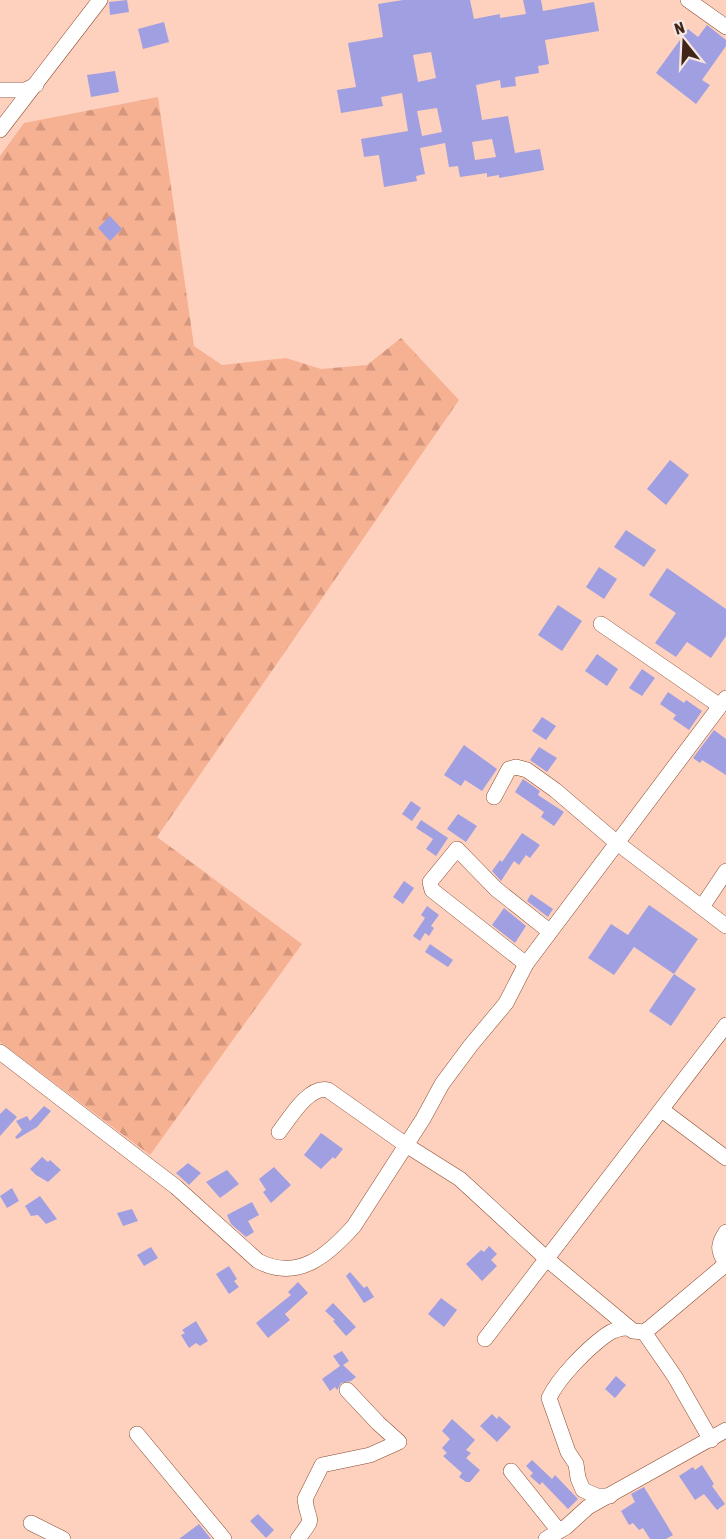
<svg xmlns="http://www.w3.org/2000/svg" width="726" height="1539" font-family="'Asap Condensed',sans-serif">
	<defs>
		<pattern id="forest-firs" width="22" height="20" patternUnits="userSpaceOnUse" patternTransform="scale(1.5)"><rect width="22" height="20" fill="#f6b092"/><path d="M5 1l3.5 6h-7zM16 11l3.5 6h-7z" fill="#d4977d"/></pattern>
	</defs>
	<rect width="100%" height="100%" fill="#fed1be"/>
	<path fill="url(#forest-firs)" d="M158 97 194 346 222 365 286 358 321 369 367 365 401 338 459 400 157 837 302 944 150 1155 0 1042V156L24 123Z"/>
	<g fill="#a09fe1" fill-rule="evenodd">
		<path d="M127 0 129 12 110 15 109 2Z"/>
		<path d="M403 0H470L474 19 500 14V18L526 14 523 0H541L543 11 594 2 599 31 545 40 549 64 538 66 539 73 515 77 516 86 501 88 500 80 476 85 482 120 508 116 515 153 540 149 544 170 499 178V175L487 177V173L460 177 458 166 449 167 445 143 420 148 425 174 416 176 417 181 384 187 379 155 364 157 361 139 408 131 402 93 381 97 383 106 341 113 337 90 356 87 348 43 383 37 378 4ZM431 52 436 78 418 82 413 55ZM437 108 442 132 422 136 417 111ZM492 139 496 157 475 160 472 142Z"/>
		<path d="M164 22 169 42 143 49 138 29Z"/>
		<path d="M707 25 726 40V46L702 80 710 85 696 104 656 73 688 29 698 37Z"/>
		<path d="M115 71 119 92 91 97 87 75Z"/>
		<path d="M110 216 122 229 110 241 98 228Z"/>
		<path d="M670 460 689 475 666 505 647 489Z"/>
		<path d="M626 530 656 550 644 567 614 547Z"/>
		<path d="M599 567 617 579 604 599 586 587Z"/>
		<path d="M667 568 726 609V636L711 658 687 642 676 657 655 643 676 613 649 595Z"/>
		<path d="M558 605 582 621 562 651 538 635Z"/>
		<path d="M597 654 618 669 607 686 585 671Z"/>
		<path d="M642 669 655 678 642 696 629 688Z"/>
		<path d="M668 692 684 703 686 700 702 711 689 730 673 719 676 715 660 704Z"/>
		<path d="M542 717 556 726 546 740 532 731Z"/>
		<path d="M714 730 726 739V775L702 760 700 763 693 758Z"/>
		<path d="M464 745 497 769 482 791 465 780 461 786 444 775Z"/>
		<path d="M539 747 557 758 547 772 530 760Z"/>
		<path d="M523 779 540 791 538 795 564 812 554 826 541 817 544 812 515 792Z"/>
		<path d="M411 801 421 808 412 821 402 814Z"/>
		<path d="M458 814 477 826 466 842 447 829Z"/>
		<path d="M421 820 448 838 436 856 426 849 433 839 416 828Z"/>
		<path d="M522 833 540 845 530 858 526 855 519 865 514 861 501 881 492 871 500 860 502 862Z"/>
		<path d="M404 881 414 888 403 904 393 897Z"/>
		<path d="M531 894 553 909 548 917 527 901Z"/>
		<path d="M649 905 698 939 674 974 634 947 614 975 588 958 611 924 628 935Z"/>
		<path d="M427 906 439 915 431 926 434 928 429 936 425 933 420 941 413 936 425 918 421 915Z"/>
		<path d="M504 908 526 926 515 943 492 925Z"/>
		<path d="M430 944 453 960 448 967 425 952Z"/>
		<path d="M674 974 696 989 671 1026 649 1011Z"/>
		<path d="M44 1106 51 1111 37 1127 17 1139 15 1137 22 1130 16 1121 27 1116 30 1121Z"/>
		<path d="M6 1108 17 1117 0 1136V1114Z"/>
		<path d="M321 1133 343 1149 335 1159 333 1157 321 1169 304 1155Z"/>
		<path d="M42 1157 48 1162 50 1160 61 1170 48 1182 36 1175 30 1169Z"/>
		<path d="M188 1163 201 1173 189 1185 176 1173Z"/>
		<path d="M274 1167 291 1185 271 1203 263 1192 266 1190 259 1179Z"/>
		<path d="M227 1170 239 1184 220 1198 206 1182Z"/>
		<path d="M12 1188 19 1201 7 1208 0 1196Z"/>
		<path d="M40 1196 57 1219 46 1224 38 1215 31 1216 25 1206Z"/>
		<path d="M252 1202 259 1215 248 1221 254 1232 246 1237 231 1224 227 1215Z"/>
		<path d="M132 1209 138 1221 123 1226 117 1213Z"/>
		<path d="M489 1246 497 1254 491 1260 497 1266 482 1281 466 1264 481 1250 484 1252Z"/>
		<path d="M151 1247 158 1258 144 1266 137 1255Z"/>
		<path d="M229 1266 237 1279 234 1281 239 1287 229 1294 216 1274Z"/>
		<path d="M350 1272 364 1288 367 1286 374 1297 364 1303 346 1276Z"/>
		<path d="M298 1282 308 1293 285 1314 290 1320 268 1338 256 1323 291 1295 288 1292Z"/>
		<path d="M441 1298 457 1310 444 1327 428 1314Z"/>
		<path d="M333 1303 356 1327 346 1336 333 1321 335 1320 325 1311Z"/>
		<path d="M196 1321 208 1341 200 1346 196 1343 189 1348 181 1335 185 1333 182 1330Z"/>
		<path d="M342 1351 349 1361 343 1365 356 1377 351 1381 341 1383 337 1390 335 1387 330 1391 322 1379 340 1366 333 1356Z"/>
		<path d="M616 1376 626 1385 615 1398 605 1389Z"/>
		<path d="M492 1414 497 1419 499 1416 511 1427 497 1442 480 1426Z"/>
		<path d="M452 1419 475 1440 466 1450 471 1453 466 1458 480 1470 470 1482H466L459 1477 462 1473 443 1456 447 1453 442 1448 450 1439 442 1431Z"/>
		<path d="M532 1460 552 1479 555 1475 578 1499 568 1509 542 1482 540 1485 530 1476 533 1473 526 1466Z"/>
		<path d="M702 1465 714 1484 712 1486 725 1504 717 1510 704 1494 695 1500 679 1476 693 1467 695 1470Z"/>
		<path d="M644 1487 673 1535 666 1539H650L643 1528 639 1530 633 1523 629 1525 621 1511 635 1502 631 1494Z"/>
		<path d="M258 1514 274 1530 266 1538 250 1521Z"/>
		<path d="M199 1524 211 1539H179Z"/>
	</g>
	<g fill="none" stroke-linecap="round" stroke-linejoin="round">
		<g stroke="#8a4b2f" stroke-width="16">
			<g id="minor">
				<path d="M688 0 726 27"/>
				<path d="M0 90H25L36 85"/>
				<path d="M0 130 100 0"/>
				<path d="M601 624 720 706"/>
				<path d="M494 797 509 769 516 767 527 770 555 790 616 842 726 926"/>
				<path d="M702 907 726 871"/>
				<path d="M526 964 432 890 430 882 457 849 496 889 549 931"/>
				<path d="M0 1052 176 1187 258 1261C298 1282 328 1255 354 1226L423 1119 442 1084 471 1045 506 1003 526 964 726 698"/>
				<path d="M662 1110 726 1158"/>
				<path d="M279 1132C290 1118 309 1085 328 1090L406 1145 460 1179 548 1260 633 1331 644 1332 651 1327 726 1264"/>
				<path d="M726 1232C718 1244 717 1251 726 1263"/>
				<path d="M644 1332 675 1377 711 1440"/>
				<path d="M485 1339 726 1025"/>
				<path d="M137 1434 224 1539"/>
				<path d="M511 1471 559 1531"/>
				<path d="M610 1496H597L583 1490 578 1478 576 1464 568 1452 549 1398C559 1377 587 1349 606 1335 613 1330 620 1328 628 1328"/>
				<path d="M31 1523 63 1539"/>
				<path d="M298 1539C317 1513 308 1526 305 1499L322 1465 370 1455 399 1442 378 1423 347 1390"/>
				<path d="M546 1539 566 1527 588 1507 726 1430"/>
			</g>
		</g>
		<use href="#minor" stroke="#fff" stroke-width="15"/>
	</g>
	<g transform="translate(684 42) rotate(342)" stroke="#f5e6df" stroke-width="4.5" paint-order="stroke">
	<path d="M0-4.5L10 22L0 15L-10 22Z" fill="#412519"/>
	<text y="-9" font-size="16" font-weight="bold" text-anchor="middle" fill="#412519">N</text>
	</g>
</svg>
